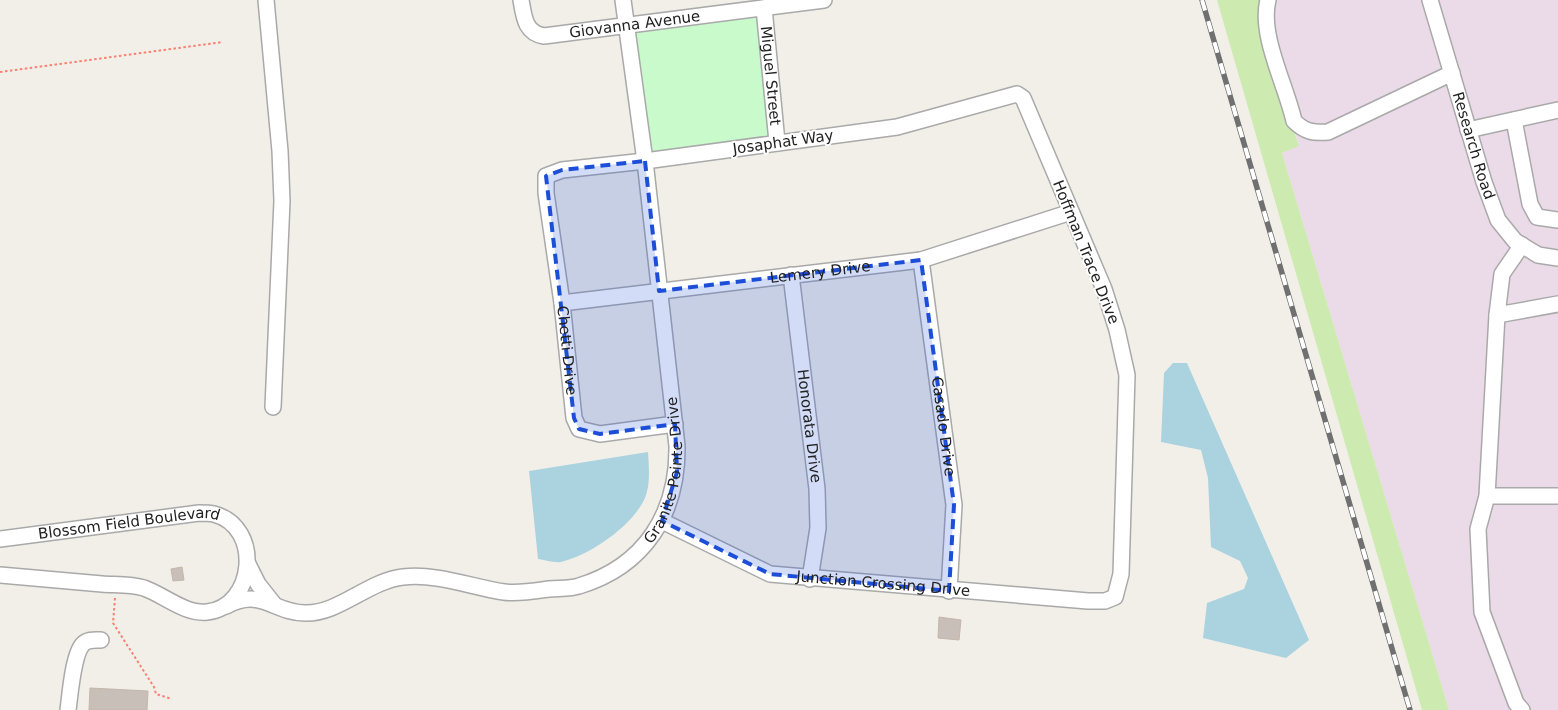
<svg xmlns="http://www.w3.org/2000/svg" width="1558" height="710" font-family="'DejaVu Sans',sans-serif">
	<rect width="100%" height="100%" fill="#f2efe9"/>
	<path fill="#ebdbe8" d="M1261 0H1558V710H1449L1282 153 1299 145 1258 19Z"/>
	<path fill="#cdebb0" d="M1217 0H1261L1258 19 1299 146 1282 153 1449 710H1422Z"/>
	<path fill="#c8facc" d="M764 8 777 142 645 161 626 25Z"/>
	<g fill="#aad3df">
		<path d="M1173 363H1187L1309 640 1286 658 1203 638 1207 603 1244 589 1248 578 1240 561 1211 547 1208 478 1201 450 1161 442 1164 373Z"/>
		<path d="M648 452C649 468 651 488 643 502 629 528 590 555 561 562 554 563 545 560 538 559L529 471Z"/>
	</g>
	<g fill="#c7bfb8" stroke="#c4b6ab">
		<path d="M182 567 184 580 173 581 171 569Z"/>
		<path d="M939 617 961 620 959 640 938 638Z"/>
		<path d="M90 688 148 691 147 710H89Z"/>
	</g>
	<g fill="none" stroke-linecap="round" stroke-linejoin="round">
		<g stroke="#a9a9a9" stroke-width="18">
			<g id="minor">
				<path d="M266 0 280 151 282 201 273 407"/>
				<path id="s1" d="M521 0C524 17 525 33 544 36L824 0"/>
				<path d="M1268 0C1259 35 1286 85 1294 121 1305 132 1313 133 1328 132L1452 73"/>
				<path id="s2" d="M1430 0 1484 182 1498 220 1515 241 1538 255 1558 258"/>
				<path id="s3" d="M764 8 777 142"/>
				<path d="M1514 120 1530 204 1537 217 1558 220"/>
				<path d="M1468 130 1558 110"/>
				<path d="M1522 245 1502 274 1497 315 1558 304"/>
				<path id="s4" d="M921 260 954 505 949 591"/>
				<path id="s5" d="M791 275 817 489 818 528 810 579"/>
				<path id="s6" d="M562 303 921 260 1071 212"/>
				<path d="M1497 315 1487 496 1478 529 1482 612 1516 703 1522 710"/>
				<path d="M1487 496H1558"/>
				<path id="s7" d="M662 521 770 574 1088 601H1105L1115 597 1121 574 1127 375 1117 330 1104 289 1023 98 1017 94 897 127 645 161 562 170 546 176V193L562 303 574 418 579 429 600 434 675 424"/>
				<path id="s8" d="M0 539 199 513C204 513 210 513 214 514 263 527 255 607 207 612 184 614 164 595 144 588 131 584 115 585 102 584 68 581 34 578 0 575"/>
				<path d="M248 564 258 584 273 603"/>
				<path id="s9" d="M226 606C262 587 273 613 305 613 339 614 368 581 403 577 437 573 471 587 504 592 518 594 535 591 549 589 559 588 570 589 579 586 645 566 678 513 677 446L645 161 623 0"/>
				<path d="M68 710C70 696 73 654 83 644 88 639 95 640 101 640"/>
			</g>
		</g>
		<g stroke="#fa8072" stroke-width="2" stroke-dasharray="2.5 2.5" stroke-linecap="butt">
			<path d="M0 72 223 42"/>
			<path d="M115 598 113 623 154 687 156 694 172 699"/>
		</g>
		<use href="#minor" stroke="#fff" stroke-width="15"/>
		<g stroke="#707070" stroke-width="5.5">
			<path id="rail" d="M1202 0 1410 710"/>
		</g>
		<use href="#rail" stroke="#fff" stroke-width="4" stroke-dasharray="11" stroke-linecap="butt"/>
	</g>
	<path fill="#1d4ed8" fill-opacity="0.2" stroke="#1d4ed8" stroke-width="4" stroke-dasharray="10 6" stroke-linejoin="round" d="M645 161 659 291 921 260 954 505 949 591 770 574 662 521 677 472 675 424 600 434 579 429 574 418 546 176 562 170Z"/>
	<g text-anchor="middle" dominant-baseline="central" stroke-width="4" stroke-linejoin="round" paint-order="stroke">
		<g font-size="15" fill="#222" stroke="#fff">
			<text stroke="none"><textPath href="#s1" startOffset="138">Giovanna Avenue</textPath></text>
			<text stroke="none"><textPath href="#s3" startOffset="68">Miguel Street</textPath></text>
			<text transform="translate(783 142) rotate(-8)">Josaphat Way</text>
			<text stroke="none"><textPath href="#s2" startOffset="152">Research Road</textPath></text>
			<text transform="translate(1086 252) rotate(68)">Hoffman Trace Drive</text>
			<text stroke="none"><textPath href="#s6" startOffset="260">Lemery Drive</textPath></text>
			<text stroke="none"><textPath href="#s7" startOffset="1649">Chetti Drive</textPath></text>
			<text stroke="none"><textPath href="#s4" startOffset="168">Casado Drive</textPath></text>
			<text stroke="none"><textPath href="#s5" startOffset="152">Honorata Drive</textPath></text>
			<text stroke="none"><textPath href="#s9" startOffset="524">Granite Pointe Drive</textPath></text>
			<text stroke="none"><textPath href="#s8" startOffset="130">Blossom Field Boulevard</textPath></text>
			<text stroke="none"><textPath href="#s7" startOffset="234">Junction Crossing Drive</textPath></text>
		</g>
	</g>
</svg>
